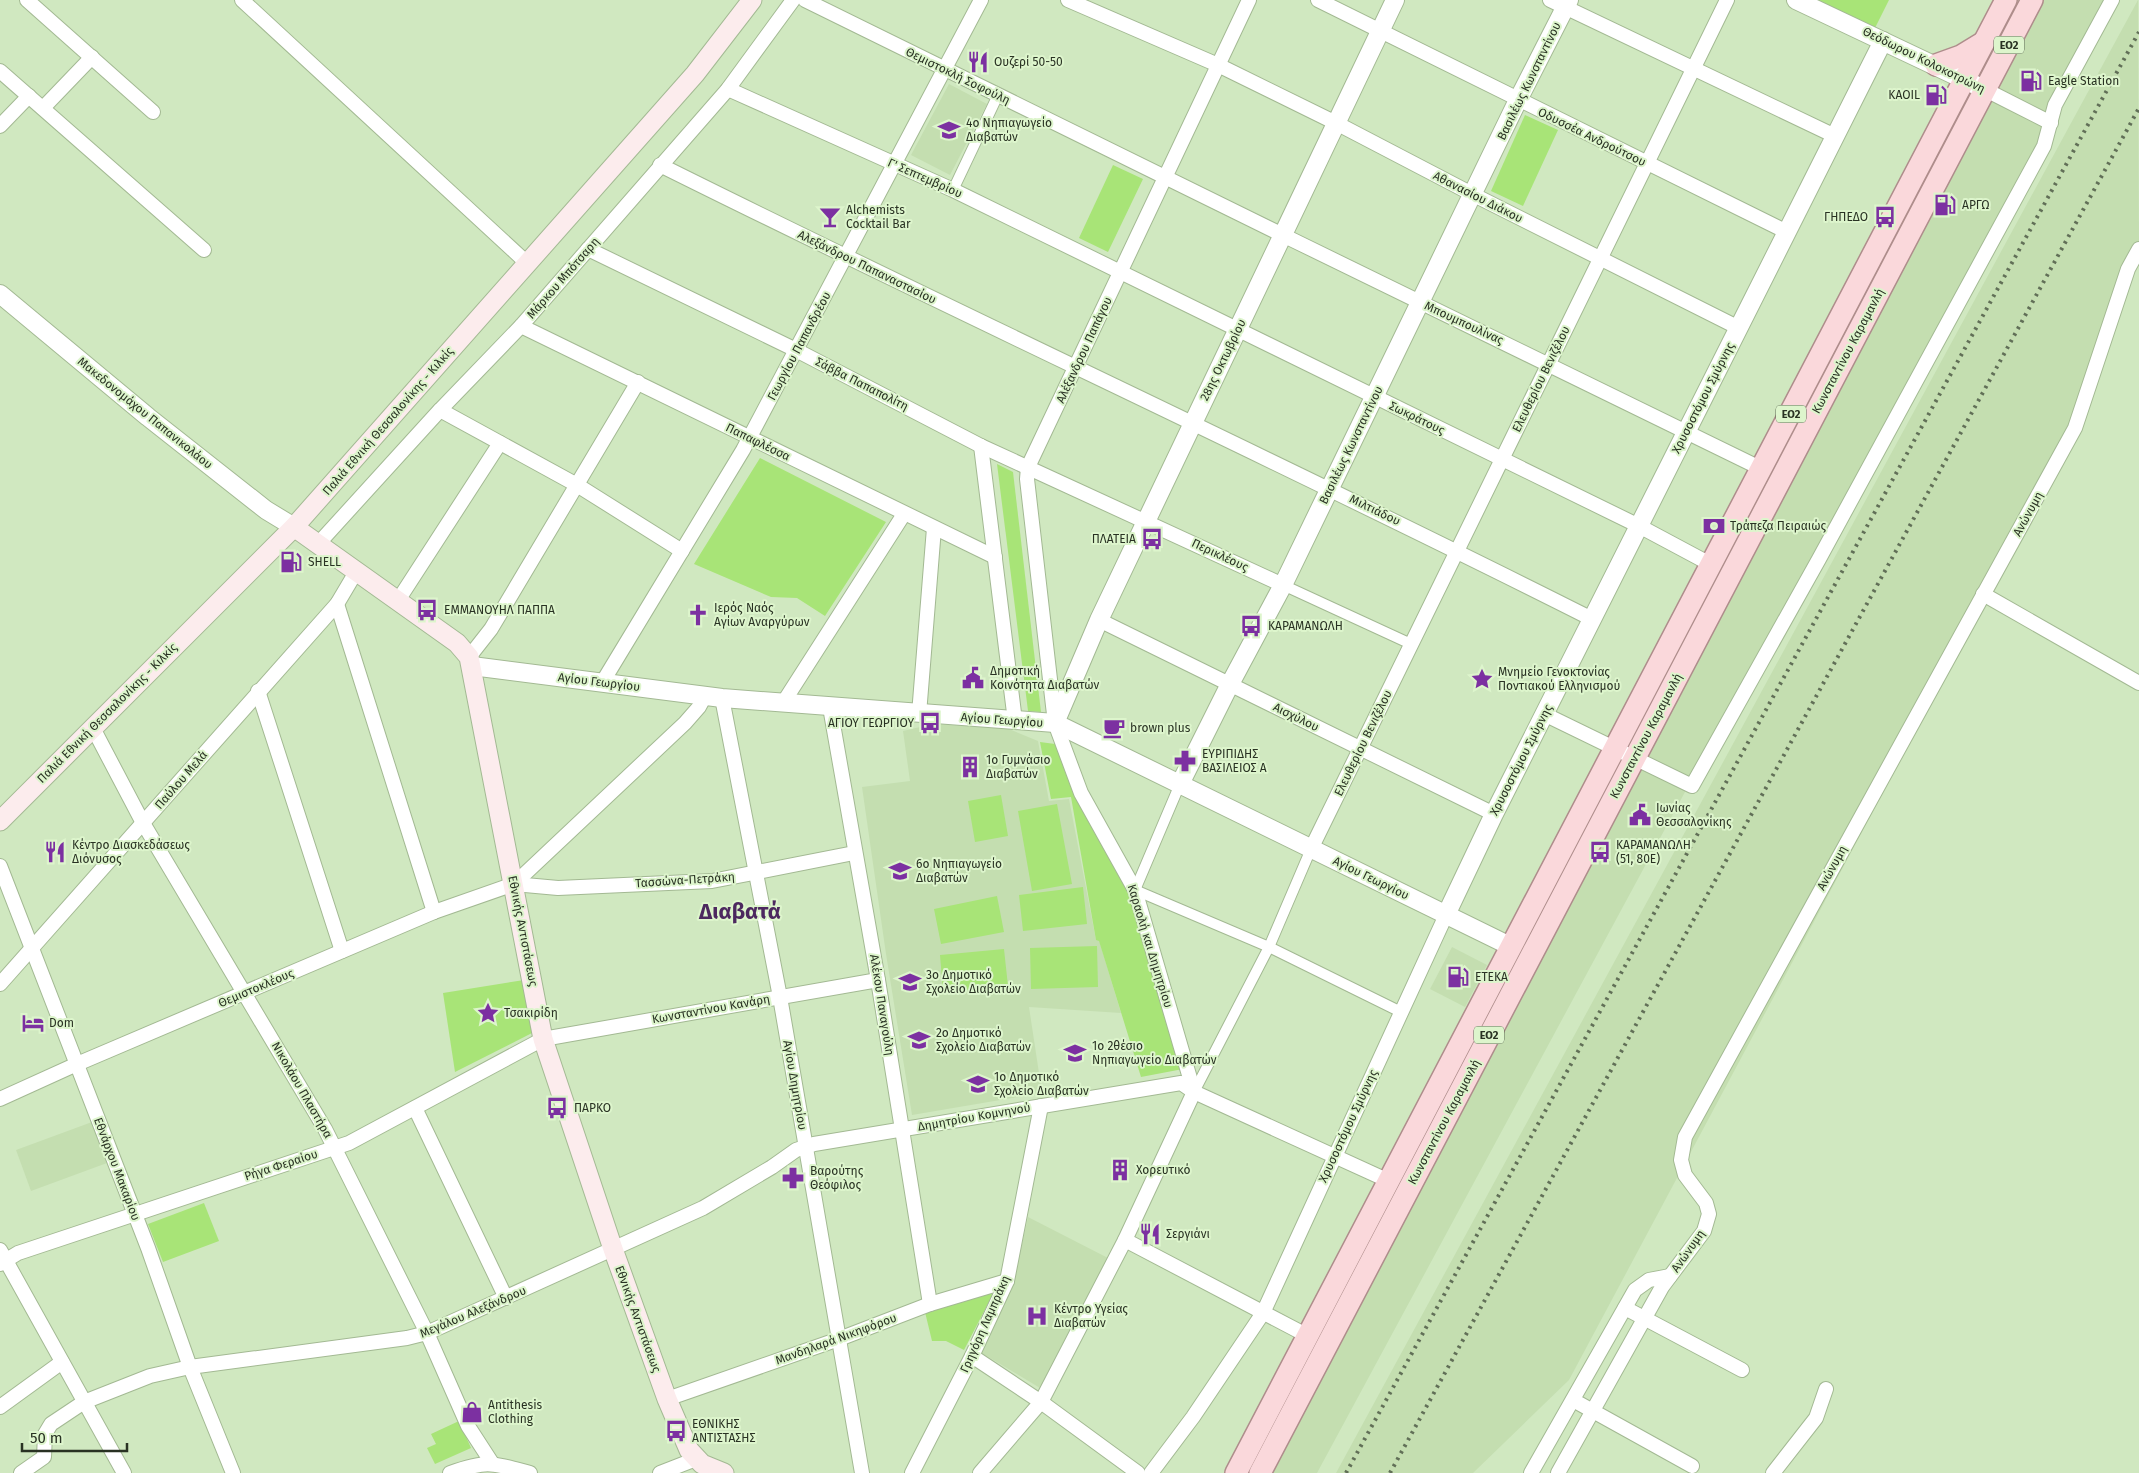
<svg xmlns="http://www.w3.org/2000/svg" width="2139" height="1473" font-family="'Fira Sans',sans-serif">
	<rect width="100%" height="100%" fill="#d0e8c0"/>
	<g fill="#c4deb0">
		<path d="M2042 0H2107L2047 132 1739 692 1317 1473H1270Z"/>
		<path d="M2138 0 2139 244 2079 426 1569 1380 1473 1473H1336Z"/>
		<path d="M949 84 987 104 950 175 911 155Z"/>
		<path d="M933 724 1009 729 1038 741 1049 801 1069 799 1096 940H1099L1121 1013 1029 1007 1042 1093 912 1115 886 954 862 787 910 781 903 731Z"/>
		<path d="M1452 947 1487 965 1465 1007 1430 989Z"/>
		<path d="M92 1122 107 1163 31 1191 16 1150Z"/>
		<path d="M1028 1217 1108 1258 1040 1388 980 1352 1014 1281Z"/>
	</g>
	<g fill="#a8e477">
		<path d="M1813 0H1889L1874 30Z"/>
		<path d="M1525 115 1558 130 1523 206 1491 191Z"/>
		<path d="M1113 165 1143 179 1108 252 1079 238Z"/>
		<path d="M760 458 886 522 825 616 797 598 771 597 694 564Z"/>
		<path d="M997 464 1013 472 1041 712 1028 711Z"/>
		<path d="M1040 742 1055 744 1129 892 1183 1069 1141 1077 1099 941 1096 940 1071 797 1051 799Z"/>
		<path d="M1001 795 1008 836 975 842 968 801Z"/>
		<path d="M1057 804 1072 884 1032 891 1018 811Z"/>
		<path d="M1083 887 1087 924 1023 931 1019 895Z"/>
		<path d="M997 896 1004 932 941 944 934 909Z"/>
		<path d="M1097 946 1098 987 1031 989 1030 948Z"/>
		<path d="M1004 949 1008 986 943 992 940 955Z"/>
		<path d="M524 980 534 1032 455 1072 443 993Z"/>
		<path d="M204 1203 219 1241 163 1262 148 1224Z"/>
		<path d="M988 1291 993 1294 964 1350 946 1341H932L925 1312Z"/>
		<path d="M459 1421 471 1448 435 1464 427 1448 436 1444 431 1434Z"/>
	</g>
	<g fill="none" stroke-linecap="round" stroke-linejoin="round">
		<g stroke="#a3b993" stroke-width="12">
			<g id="pedestrian">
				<path d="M953 190 998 95"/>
				<path d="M1283 585 1411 644"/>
				<path d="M1180 784 1135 890 1269 947 1401 1012"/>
				<path d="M1194 1092 1269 947 1311 849"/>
			</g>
		</g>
		<g stroke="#a3b993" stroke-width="16">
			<g id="minor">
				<path d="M27 0 153 112"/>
				<path d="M242 0 527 263"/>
				<path d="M805 0C1123 158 1443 313 1762 469"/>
				<path d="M1068 0 1218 65 1336 123 1474 195 1739 328"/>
				<path d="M1318 0 1787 232"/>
				<path d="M1550 0 1835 136"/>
				<path d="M0 71 204 250"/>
				<path d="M728 89 953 190 1639 526 1712 565"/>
				<path d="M1986 90 2051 123"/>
				<path d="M43 108 92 57"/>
				<path d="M0 126 29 96"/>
				<path d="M660 165C969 319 1283 463 1592 619"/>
				<path d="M588 249 796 350 981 446 1283 585"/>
				<path d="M521 326 995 557"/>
				<path d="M440 410 577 485 682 551"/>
				<path d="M981 446 1015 721"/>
				<path d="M318 544 440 410 521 326 728 89 793 0"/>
				<path d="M1983 594 2139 683"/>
				<path d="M397 602 500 443"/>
				<path d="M337 604 434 912"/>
				<path d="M1099 620 1494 814"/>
				<path d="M469 657 491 629 638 382"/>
				<path d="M602 683 743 450 981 0"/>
				<path d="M258 691 342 951"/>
				<path d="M722 698 780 997 862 1473"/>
				<path d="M783 703 904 514"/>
				<path d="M830 707 878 980 930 1304"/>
				<path d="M919 714 934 528"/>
				<path d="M1544 714 1692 786 1819 559 2044 146 2055 105 2112 0"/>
				<path d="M93 728 143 823 325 1129 427 1333 468 1426 492 1463"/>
				<path d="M1311 849 1727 0"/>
				<path d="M0 866 148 1248 190 1367 233 1473"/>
				<path d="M514 884 558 888 712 881 854 853"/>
				<path d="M0 984 337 604 356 572"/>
				<path d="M1194 1092 1135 890 1081 793 1055 723 1027 479 1028 467 1249 0"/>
				<path d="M0 1099 77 1064 434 912 514 884 685 723 699 707 705 696"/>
				<path d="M415 1108 506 1298"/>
				<path d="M1125 1240 1308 1336"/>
				<path d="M0 1250 124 1473"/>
				<path d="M0 1264 18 1253 349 1143 543 1039 878 980"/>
				<path d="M1625 1308 1742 1370"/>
				<path d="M972 1356 1041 1402 1138 1473"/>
				<path d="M667 1399 839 1339 930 1304 1007 1281"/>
				<path d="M1573 1400 1692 1466"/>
				<path d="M0 1407 62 1362"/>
				<path d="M21 1473 44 1457 45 1434 51 1424 84 1402 150 1376 190 1367 407 1338 427 1333 703 1208 772 1167 796 1150 814 1144 1181 1083 1194 1092 1389 1181"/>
				<path d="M450 1473C488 1460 492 1463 530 1473"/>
				<path d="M660 1473 696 1459"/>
				<path d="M912 1473 972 1356 1007 1281 1041 1106"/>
				<path d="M980 1473 1041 1402 1125 1240 1194 1092"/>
				<path d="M1151 1473 1193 1417 1263 1313 1446 915"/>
				<path d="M1531 1473 1635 1290 1649 1280 1670 1276"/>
				<path d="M1558 1473 1662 1287 1704 1231 1709 1214 1706 1203 1685 1175 1681 1160 1685 1137 2075 428 2128 269 2139 249"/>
				<path d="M1773 1473 1816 1418 1826 1389"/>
			</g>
		</g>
		<g stroke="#a3b993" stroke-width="20">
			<g id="tertiary">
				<path d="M1796 0 1986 90"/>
				<path d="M0 294 148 417 266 510 294 527"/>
				<path d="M472 666 722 698 1055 723 1512 947"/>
				<path d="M1055 723 1099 620 1395 0"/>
				<path d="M1180 784 1230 684 1283 585 1518 100 1569 0"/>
				<path d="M1446 915 1494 814 1883 41"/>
			</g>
		</g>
		<g stroke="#a3b993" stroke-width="21">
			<g id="secondary">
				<path d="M294 527 457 643 469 657 543 1039 613 1249 667 1399 689 1450 702 1464 724 1473"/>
				<path d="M0 821 294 527 695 74 752 0"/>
			</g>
		</g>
		<g stroke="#ae8d8b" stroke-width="24">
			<g id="primary">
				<path d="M1936 65 1961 56 1984 42"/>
				<path d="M1236 1473 2006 0"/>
				<path d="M1260 1473 2032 0"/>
			</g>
		</g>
		<use href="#pedestrian" stroke="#fff" stroke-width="10"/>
		<use href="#minor" stroke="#fff" stroke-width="14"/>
		<use href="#tertiary" stroke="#fff" stroke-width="18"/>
		<use href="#secondary" stroke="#fceced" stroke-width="19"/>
		<use href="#primary" stroke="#fad8db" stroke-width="21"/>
		<g stroke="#616f57" stroke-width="4" stroke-dasharray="2.5 5" stroke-linecap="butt">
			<path d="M1346 1473 2139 32"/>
			<path d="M1390 1473 2139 108"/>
		</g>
	</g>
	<defs>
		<g id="restaurant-bare" transform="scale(1.725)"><path d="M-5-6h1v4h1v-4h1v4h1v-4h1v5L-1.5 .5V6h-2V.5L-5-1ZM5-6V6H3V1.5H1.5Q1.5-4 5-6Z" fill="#7c30a1" stroke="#ddf5cc" stroke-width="2.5" paint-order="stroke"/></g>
		<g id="fuel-bare" transform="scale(1.725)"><path d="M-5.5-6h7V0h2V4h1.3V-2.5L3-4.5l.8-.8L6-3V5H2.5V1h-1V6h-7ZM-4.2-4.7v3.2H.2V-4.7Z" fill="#7c30a1" stroke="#ddf5cc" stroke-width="2.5" paint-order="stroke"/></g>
		<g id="school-bare" transform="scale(1.725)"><path d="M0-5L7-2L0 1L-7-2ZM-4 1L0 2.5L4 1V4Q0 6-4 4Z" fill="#7c30a1" stroke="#ddf5cc" stroke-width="2.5" paint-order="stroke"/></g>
		<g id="bar-bare" transform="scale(1.725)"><path d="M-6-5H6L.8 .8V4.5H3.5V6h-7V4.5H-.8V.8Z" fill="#7c30a1" stroke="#ddf5cc" stroke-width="2.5" paint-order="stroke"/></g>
		<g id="bus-bare" transform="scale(1.725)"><path d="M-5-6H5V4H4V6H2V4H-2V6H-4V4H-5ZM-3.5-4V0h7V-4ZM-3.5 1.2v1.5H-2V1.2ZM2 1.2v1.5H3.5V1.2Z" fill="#7c30a1" stroke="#ddf5cc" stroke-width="2.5" paint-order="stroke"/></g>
		<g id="bank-bare" transform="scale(1.725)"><path d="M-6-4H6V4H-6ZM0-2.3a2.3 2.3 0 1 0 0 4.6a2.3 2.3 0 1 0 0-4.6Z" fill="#7c30a1" stroke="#ddf5cc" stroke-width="2.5" paint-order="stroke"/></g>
		<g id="church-bare" transform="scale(1.725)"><path d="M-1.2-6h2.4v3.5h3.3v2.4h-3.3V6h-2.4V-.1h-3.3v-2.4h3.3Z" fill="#7c30a1" stroke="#ddf5cc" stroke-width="2.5" paint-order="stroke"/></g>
		<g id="civic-bare" transform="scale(1.725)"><path d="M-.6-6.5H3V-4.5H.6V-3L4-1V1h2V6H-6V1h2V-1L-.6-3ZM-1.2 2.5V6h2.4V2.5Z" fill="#7c30a1" stroke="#ddf5cc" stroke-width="2.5" paint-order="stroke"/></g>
		<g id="sight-bare" transform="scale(1.725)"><path d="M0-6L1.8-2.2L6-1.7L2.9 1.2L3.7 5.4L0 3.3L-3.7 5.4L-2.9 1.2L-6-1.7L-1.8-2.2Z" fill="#7c30a1" stroke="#ddf5cc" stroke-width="2.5" paint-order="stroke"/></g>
		<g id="cafe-bare" transform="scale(1.725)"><path d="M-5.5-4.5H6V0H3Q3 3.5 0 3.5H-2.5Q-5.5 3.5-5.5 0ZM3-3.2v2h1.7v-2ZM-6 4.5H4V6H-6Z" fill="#7c30a1" stroke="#ddf5cc" stroke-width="2.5" paint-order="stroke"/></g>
		<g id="pharmacy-bare" transform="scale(1.725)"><path d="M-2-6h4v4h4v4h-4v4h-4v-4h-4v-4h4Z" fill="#7c30a1" stroke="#ddf5cc" stroke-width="2.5" paint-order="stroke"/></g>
		<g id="building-bare" transform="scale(1.725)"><path d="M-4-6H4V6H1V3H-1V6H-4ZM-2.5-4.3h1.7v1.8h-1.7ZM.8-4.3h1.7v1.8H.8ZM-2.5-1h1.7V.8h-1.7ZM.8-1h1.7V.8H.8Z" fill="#7c30a1" stroke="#ddf5cc" stroke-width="2.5" paint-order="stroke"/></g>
		<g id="hotel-bare" transform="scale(1.725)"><path d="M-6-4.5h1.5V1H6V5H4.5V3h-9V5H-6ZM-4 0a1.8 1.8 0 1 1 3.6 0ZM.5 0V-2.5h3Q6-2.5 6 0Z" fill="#7c30a1" stroke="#ddf5cc" stroke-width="2.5" paint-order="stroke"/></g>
		<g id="hospital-bare" transform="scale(1.725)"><path d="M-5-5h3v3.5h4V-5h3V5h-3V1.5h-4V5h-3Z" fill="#7c30a1" stroke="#ddf5cc" stroke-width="2.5" paint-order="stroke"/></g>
		<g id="shop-bare" transform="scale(1.725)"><path d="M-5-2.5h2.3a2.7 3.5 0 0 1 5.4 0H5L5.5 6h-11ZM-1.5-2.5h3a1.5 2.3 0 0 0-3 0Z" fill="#7c30a1" stroke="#ddf5cc" stroke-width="2.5" paint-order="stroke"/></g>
	</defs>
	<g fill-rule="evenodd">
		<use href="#restaurant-bare" x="978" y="62"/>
		<use href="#fuel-bare" x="2031" y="81"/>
		<use href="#fuel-bare" x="1936" y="95"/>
		<use href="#school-bare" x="949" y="130"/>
		<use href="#fuel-bare" x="1945" y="205"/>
		<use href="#bar-bare" x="830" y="217"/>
		<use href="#bus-bare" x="1885" y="217"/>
		<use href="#bank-bare" x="1714" y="526"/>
		<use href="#bus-bare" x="1152" y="539"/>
		<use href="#fuel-bare" x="291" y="562"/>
		<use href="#bus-bare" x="427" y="610"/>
		<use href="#church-bare" x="698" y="615"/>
		<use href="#bus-bare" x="1251" y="626"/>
		<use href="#civic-bare" x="973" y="678"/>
		<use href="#sight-bare" x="1482" y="679"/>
		<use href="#bus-bare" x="930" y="723"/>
		<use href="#cafe-bare" x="1114" y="728"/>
		<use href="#pharmacy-bare" x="1185" y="761"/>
		<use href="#building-bare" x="970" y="767"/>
		<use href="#civic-bare" x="1640" y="815"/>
		<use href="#restaurant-bare" x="55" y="852"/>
		<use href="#bus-bare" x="1600" y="852"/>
		<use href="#school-bare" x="900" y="871"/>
		<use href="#fuel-bare" x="1458" y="977"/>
		<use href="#school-bare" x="910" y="982"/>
		<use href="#sight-bare" x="488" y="1013"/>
		<use href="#hotel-bare" x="33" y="1023"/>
		<use href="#school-bare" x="919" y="1040"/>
		<use href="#school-bare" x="1075" y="1053"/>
		<use href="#school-bare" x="978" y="1084"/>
		<use href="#bus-bare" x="557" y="1108"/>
		<use href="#building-bare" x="1120" y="1170"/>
		<use href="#pharmacy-bare" x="793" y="1178"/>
		<use href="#restaurant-bare" x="1150" y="1234"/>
		<use href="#hospital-bare" x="1037" y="1316"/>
		<use href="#shop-bare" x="472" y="1412"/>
		<use href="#bus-bare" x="676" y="1431"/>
	</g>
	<g text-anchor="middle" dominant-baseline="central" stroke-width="4" stroke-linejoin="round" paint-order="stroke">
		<g fill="#ddf5cc" stroke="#5f6c56" stroke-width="1">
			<rect x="1994" y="36.5" width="30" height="17" rx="4"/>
			<rect x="1776" y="405.5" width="30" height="17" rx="4"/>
			<rect x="1474" y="1026.5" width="30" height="17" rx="4"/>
		</g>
		<g font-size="11" font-weight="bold" fill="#293223">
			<text x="2009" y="45">ΕΟ2</text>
			<text x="1791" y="414">ΕΟ2</text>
			<text x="1489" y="1035">ΕΟ2</text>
		</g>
		<g font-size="12" fill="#293223" stroke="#ddf5cc">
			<text transform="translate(1924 60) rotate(26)">Θεόδωρου Κολοκοτρώνη</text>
			<text transform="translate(958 76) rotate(26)">Θεμιστοκλή Σοφούλη</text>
			<text transform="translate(1529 81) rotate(-64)">Βασιλέως Κωνσταντίνου</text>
			<text transform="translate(1592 137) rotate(26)">Οδυσσέα Ανδρούτσου</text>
			<text transform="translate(925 178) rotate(24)">Γ' Σεπτεμβρίου</text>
			<text transform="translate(1478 197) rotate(27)">Αθανασίου Διάκου</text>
			<text transform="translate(867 267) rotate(26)">Αλεξάνδρου Παπαναστασίου</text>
			<text transform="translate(563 278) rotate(-49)">Μάρκου Μπότσαρη</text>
			<text transform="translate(1464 323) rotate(25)">Μπουμπουλίνας</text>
			<text transform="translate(799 346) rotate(-62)">Γεωργίου Παπανδρέου</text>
			<text transform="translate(1084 350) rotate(-65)">Αλέξανδρου Παπάγου</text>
			<text transform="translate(1848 351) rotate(-62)">Κωνσταντίνου Καραμανλή</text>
			<text transform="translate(1223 360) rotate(-64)">28ης Οκτωβρίου</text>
			<text transform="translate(1541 379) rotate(-64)">Ελευθερίου Βενιζέλου</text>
			<text transform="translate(862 384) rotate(27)">Σάββα Παπαπολίτη</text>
			<text transform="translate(1703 398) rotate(-63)">Χρυσοστόμου Σμύρνης</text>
			<text transform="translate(145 413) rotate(39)">Μακεδονομάχου Παπανικολάου</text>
			<text transform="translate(1417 418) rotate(26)">Σωκράτους</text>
			<text transform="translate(388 421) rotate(-49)">Παλιά Εθνική Θεσσαλονίκης - Κιλκίς</text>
			<text transform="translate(758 442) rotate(26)">Παπαφλέσσα</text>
			<text transform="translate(1351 445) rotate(-64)">Βασιλέως Κωνσταντίνου</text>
			<text transform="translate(1375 510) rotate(26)">Μιλτιάδου</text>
			<text transform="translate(2028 514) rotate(-61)">Ανώνυμη</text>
			<text transform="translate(1220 555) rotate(25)">Περικλέους</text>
			<text transform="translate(599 682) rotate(7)">Αγίου Γεωργίου</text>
			<text transform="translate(107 713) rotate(-45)">Παλιά Εθνική Θεσσαλονίκης - Κιλκίς</text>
			<text transform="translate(1296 717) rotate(26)">Αισχύλου</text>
			<text transform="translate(1002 720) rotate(4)">Αγίου Γεωργίου</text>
			<text transform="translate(1646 736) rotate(-62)">Κωνσταντίνου Καραμανλή</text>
			<text transform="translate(1363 743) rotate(-64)">Ελευθερίου Βενιζέλου</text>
			<text transform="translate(1521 760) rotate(-63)">Χρυσοστόμου Σμύρνης</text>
			<text transform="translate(181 780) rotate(-49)">Παύλου Μελά</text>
			<text transform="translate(1832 868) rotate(-61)">Ανώνυμη</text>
			<text transform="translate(1371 878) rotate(26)">Αγίου Γεωργίου</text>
			<text transform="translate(685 880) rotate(-4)">Τασσώνα-Πετράκη</text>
			<text transform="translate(523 931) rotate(79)">Εθνικής Αντιστάσεως</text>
			<text transform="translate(1150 946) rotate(73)">Καραολή και Δημητρίου</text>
			<text transform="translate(256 988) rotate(-23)">Θεμιστοκλέους</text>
			<text transform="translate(882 1005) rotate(81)">Αλέκου Παναγούλη</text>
			<text transform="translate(711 1009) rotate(-10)">Κωνσταντίνου Κανάρη</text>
			<text transform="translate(795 1085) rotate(80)">Αγίου Δημητρίου</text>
			<text transform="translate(302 1090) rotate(60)">Νικολάου Πλαστήρα</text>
			<text transform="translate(974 1117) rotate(-10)">Δημητρίου Κομνηνού</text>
			<text transform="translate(1444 1122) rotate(-62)">Κωνσταντίνου Καραμανλή</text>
			<text transform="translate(1348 1126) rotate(-65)">Χρυσοστόμου Σμύρνης</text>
			<text transform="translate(281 1165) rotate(-18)">Ρήγα Φεραίου</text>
			<text transform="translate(117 1169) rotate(69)">Εθνάρχου Μακαρίου</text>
			<text transform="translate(1688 1251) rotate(-55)">Ανώνυμη</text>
			<text transform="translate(473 1312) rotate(-23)">Μεγάλου Αλεξάνδρου</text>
			<text transform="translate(638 1319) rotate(70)">Εθνικής Αντιστάσεως</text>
			<text transform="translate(985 1324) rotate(-66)">Γρηγόρη Λαμπράκη</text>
			<text transform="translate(836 1339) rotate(-20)">Μανδηλαρά Νικηφόρου</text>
		</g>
		<g font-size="12" fill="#293223" stroke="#ddf5cc" text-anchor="start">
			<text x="994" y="62">Ουζερί 50-50</text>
			<text x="2048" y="81">Eagle Station</text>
			<text x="1920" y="95" text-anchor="end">KAOIL</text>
			<text x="966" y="123">4ο Νηπιαγωγείο<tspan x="966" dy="14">Διαβατών</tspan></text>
			<text x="1962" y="205">ΑΡΓΩ</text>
			<text x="846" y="210">Alchemists<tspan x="846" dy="14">Cocktail Bar</tspan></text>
			<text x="1868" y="217" text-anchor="end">ΓΗΠΕΔΟ</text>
			<text x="1730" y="526">Τράπεζα Πειραιώς</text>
			<text x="1136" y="539" text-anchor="end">ΠΛΑΤΕΙΑ</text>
			<text x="308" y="562">SHELL</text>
			<text x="714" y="608">Ιερός Ναός<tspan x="714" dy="14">Αγίων Αναργύρων</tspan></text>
			<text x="444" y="610">ΕΜΜΑΝΟΥΗΛ ΠΑΠΠΑ</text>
			<text x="1268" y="626">ΚΑΡΑΜΑΝΩΛΗ</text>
			<text x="990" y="671">Δημοτική<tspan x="990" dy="14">Κοινότητα Διαβατών</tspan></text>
			<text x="1498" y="672">Μνημείο Γενοκτονίας<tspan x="1498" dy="14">Ποντιακού Ελληνισμού</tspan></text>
			<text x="914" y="723" text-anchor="end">ΑΓΙΟΥ ΓΕΩΡΓΙΟΥ</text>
			<text x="1130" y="728">brown plus</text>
			<text x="1202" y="754">ΕΥΡΙΠΙΔΗΣ<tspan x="1202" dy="14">ΒΑΣΙΛΕΙΟΣ Α</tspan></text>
			<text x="986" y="760">1ο Γυμνάσιο<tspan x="986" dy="14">Διαβατών</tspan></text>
			<text x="1656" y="808">Ιωνίας<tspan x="1656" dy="14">Θεσσαλονίκης</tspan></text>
			<text x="72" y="845">Κέντρο Διασκεδάσεως<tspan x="72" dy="14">Διόνυσος</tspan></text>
			<text x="1616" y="845">ΚΑΡΑΜΑΝΩΛΗ<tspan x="1616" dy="14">(51, 80Ε)</tspan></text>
			<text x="916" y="864">6ο Νηπιαγωγείο<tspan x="916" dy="14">Διαβατών</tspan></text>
			<text x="926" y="975">3ο Δημοτικό<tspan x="926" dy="14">Σχολείο Διαβατών</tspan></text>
			<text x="1475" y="977">ΕΤΕΚΑ</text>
			<text x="504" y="1013">Τσακιρίδη</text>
			<text x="49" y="1023">Dom</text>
			<text x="936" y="1033">2ο Δημοτικό<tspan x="936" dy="14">Σχολείο Διαβατών</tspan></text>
			<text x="1092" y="1046">1ο 2θέσιο<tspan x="1092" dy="14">Νηπιαγωγείο Διαβατών</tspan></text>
			<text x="994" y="1077">1ο Δημοτικό<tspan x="994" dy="14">Σχολείο Διαβατών</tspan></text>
			<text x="574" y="1108">ΠΑΡΚΟ</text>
			<text x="1136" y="1170">Χορευτικό</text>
			<text x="810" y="1171">Βαρούτης<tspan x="810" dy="14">Θεόφιλος</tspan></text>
			<text x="1166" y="1234">Σεργιάνι</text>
			<text x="1054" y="1309">Κέντρο Υγείας<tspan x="1054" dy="14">Διαβατών</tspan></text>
			<text x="488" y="1405">Antithesis<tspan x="488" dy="14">Clothing</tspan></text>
			<text x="692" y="1424">ΕΘΝΙΚΗΣ<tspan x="692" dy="14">ΑΝΤΙΣΤΑΣΗΣ</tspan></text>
		</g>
		<g font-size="22" font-weight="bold" fill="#4c285f" stroke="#ddf5cc">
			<text x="740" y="911">Διαβατά</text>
		</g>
	</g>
	<path d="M22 1443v8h105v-8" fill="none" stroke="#293223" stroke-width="2.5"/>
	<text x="30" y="1443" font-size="15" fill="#293223" stroke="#ddf5cc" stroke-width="4" paint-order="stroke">50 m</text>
</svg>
